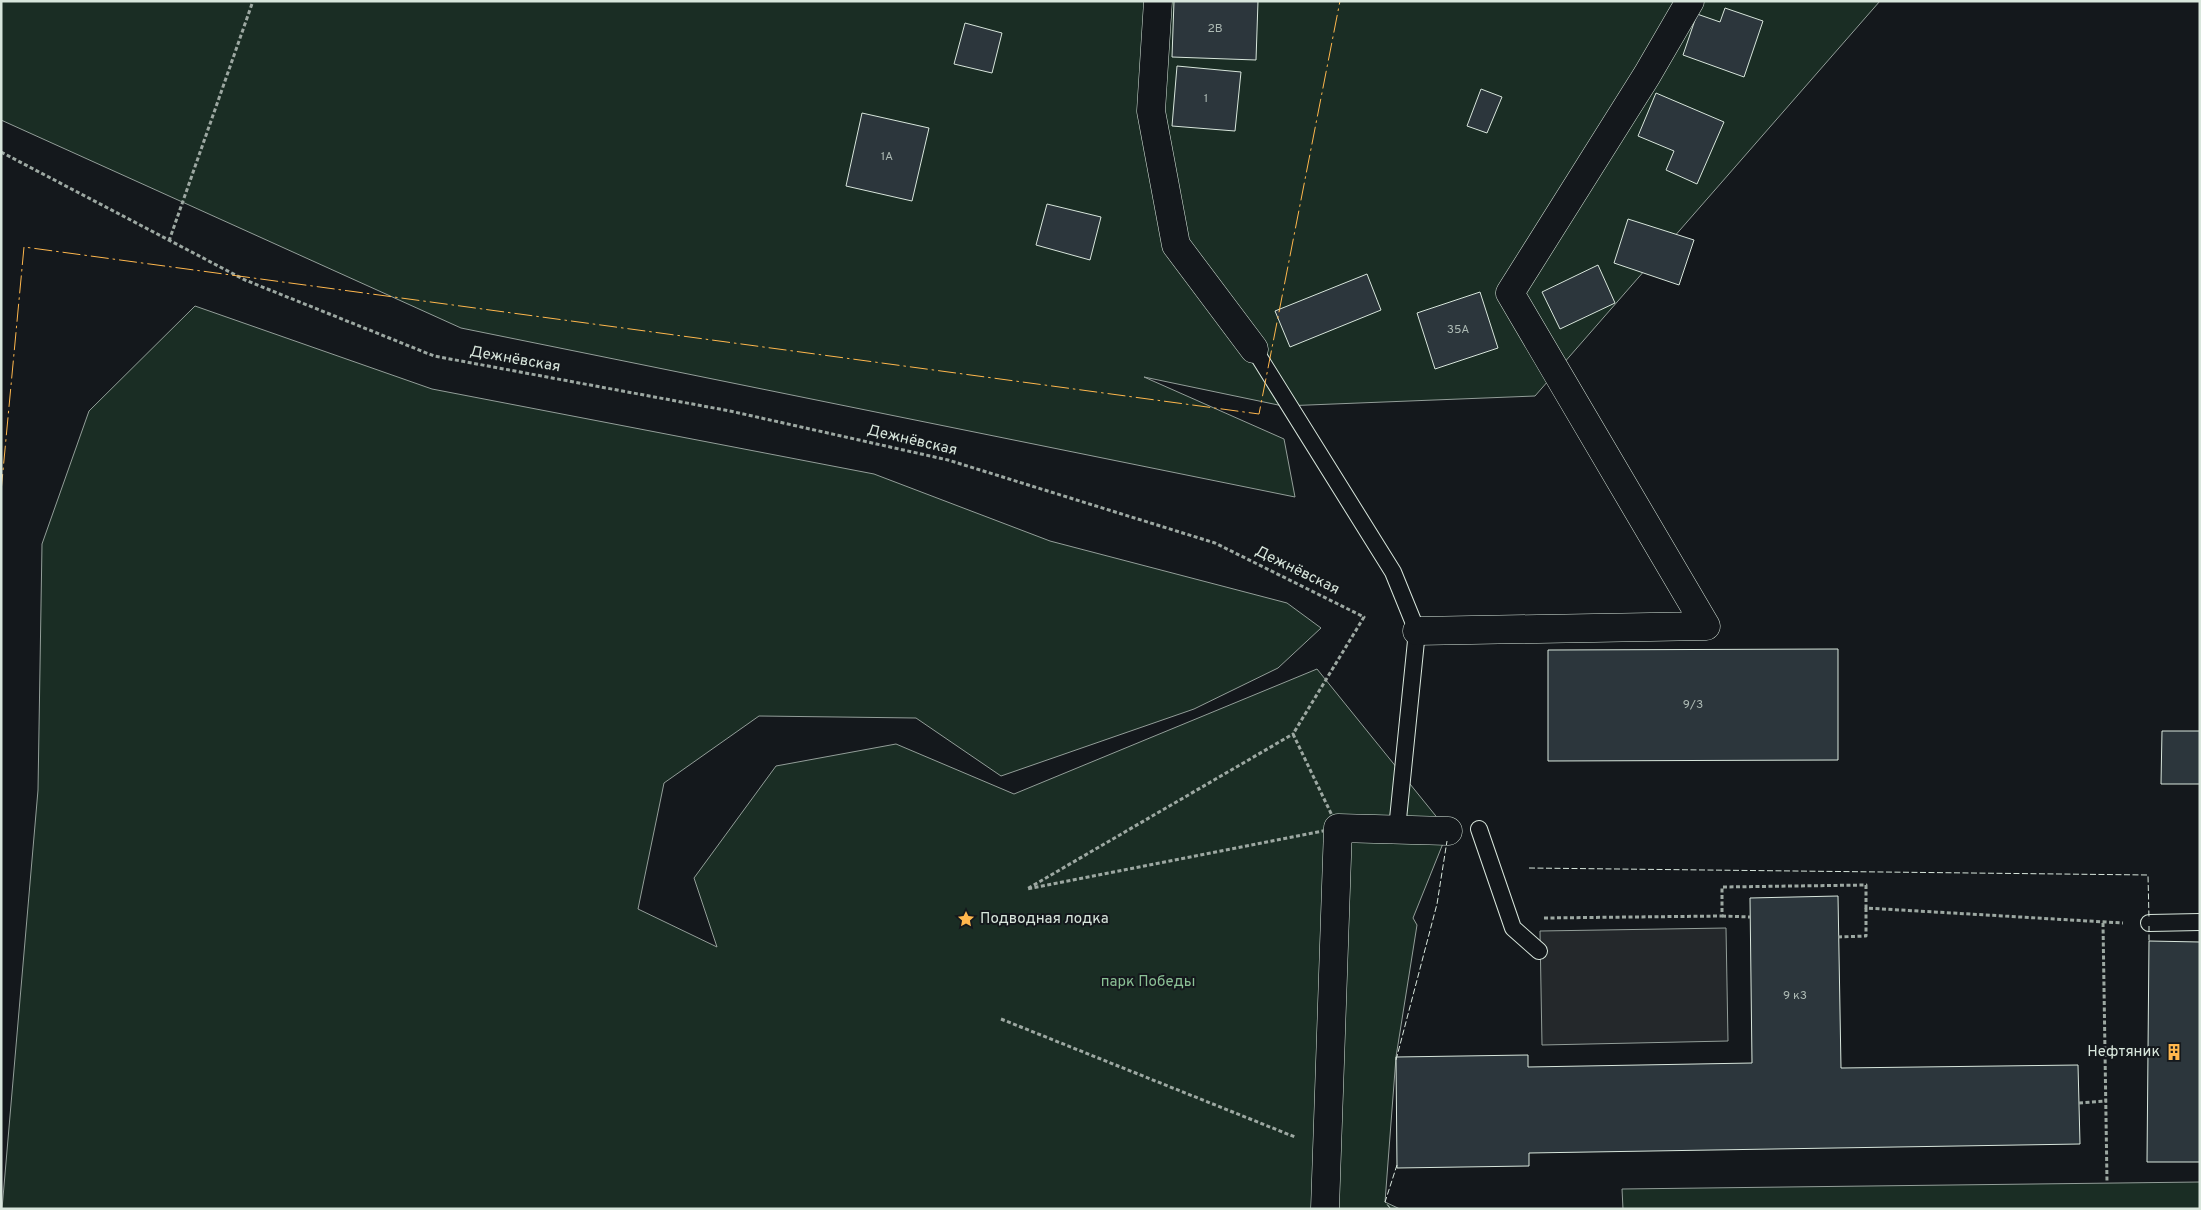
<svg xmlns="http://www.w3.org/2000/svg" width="2201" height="1210" font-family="Overpass,sans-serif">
	<rect width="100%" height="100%" fill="#14181c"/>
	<g fill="#1a2d24" stroke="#939e99">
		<path d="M1 1H1880L1535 396 1283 406 1144 377 1284 439 1295 497 461 328 1 120Z"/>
		<path d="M195 306 432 389 874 474 1050 541 1287 603 1321 628 1278 668 1194 709 1001 776 916 718 759 716 664 783 638 909 717 947 694 878 776 766 896 744 1014 794 1317 669 1448 831 1413 918 1417 925 1396 1057 1385 1202 1400 1209H2L38 790 42 544 89 411Z"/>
		<path d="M2200 1182V1209H1623L1622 1189Z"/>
	</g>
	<path fill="#24282b" stroke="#939e99" d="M1726 928 1728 1041 1542 1045 1540 931Z"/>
	<g fill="#2c363c" stroke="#d8e6dc">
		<path d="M1174 1H1258L1256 60 1172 57Z"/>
		<path d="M1725 8 1763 21 1744 77 1683 55 1697 14 1720 22Z"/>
		<path d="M965 23 1002 33 992 73 954 64Z"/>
		<path d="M1177 66 1241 72 1235 131 1172 126Z"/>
		<path d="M1481 89 1502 97 1487 133 1467 126Z"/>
		<path d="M1656 93 1724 122 1697 184 1666 170 1674 151 1638 136Z"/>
		<path d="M862 113 929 128 912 201 846 186Z"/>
		<path d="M1047 204 1101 217 1090 260 1036 245Z"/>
		<path d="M1628 219 1694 240 1679 285 1614 263Z"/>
		<path d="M1598 265 1615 303 1560 329 1542 292Z"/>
		<path d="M1367 274 1381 310 1290 347 1275 311Z"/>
		<path d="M1480 292 1498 348 1435 369 1417 313Z"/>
		<path d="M1838 649V760L1548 761V650Z"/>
		<path d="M2162 731H2200V784H2161Z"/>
		<path d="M1838 896 1841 1068 2078 1065 2080 1144 1529 1153V1166L1397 1168 1396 1057 1528 1055V1067L1752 1063 1750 898Z"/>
		<path d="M2149 941 2200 942V1162H2147Z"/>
	</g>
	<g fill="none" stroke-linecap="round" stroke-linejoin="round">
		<g stroke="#d8e6dc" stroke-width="18">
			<g id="lane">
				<path d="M1254 349 1393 572 1417 631 1397 829"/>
				<path d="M1479 829 1513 928 1539 951"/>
				<path d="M2149 923 2200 922"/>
			</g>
		</g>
		<g stroke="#d8e6dc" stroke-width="29">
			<g id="street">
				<path d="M1158 1 1151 111 1176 245 1254 349"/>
				<path d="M1417 631 1706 626 1510 293 1647 75 1690 1"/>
				<path d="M1325 1209 1338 828 1448 831"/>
			</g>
		</g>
		<g stroke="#9da8a2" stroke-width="3" stroke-dasharray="4 2.5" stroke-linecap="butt">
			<path d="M1 152 245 280 434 356 730 411 948 460 1215 543 1364 617 1293 734"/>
			<path d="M169 241 253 1"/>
			<path d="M1293 734 1338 828 1027 889Z"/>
			<path d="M1722 916 1750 917"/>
			<path d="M1544 918 1722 916V887L1866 885V908L2123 923"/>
			<path d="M2103 923 2107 1182"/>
			<path d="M1838 937 1866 936V908"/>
			<path d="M1001 1019 1295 1137"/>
			<path d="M2079 1103 2107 1101"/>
		</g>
		<use href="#lane" stroke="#14181c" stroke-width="16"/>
		<use href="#street" stroke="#14181c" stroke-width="28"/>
		<g stroke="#d8e6dc" stroke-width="1" stroke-dasharray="6 2.5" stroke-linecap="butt">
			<path d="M1529 868 2148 875 2149 919"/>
			<path d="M2149 926V941"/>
			<path d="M1396 1060 1437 904 1447 841"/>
			<path d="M1391 1209 1385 1202 1397 1165"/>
		</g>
		<path stroke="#ffb74d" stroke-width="1" stroke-dasharray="18 4 2.5 4" stroke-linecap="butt" d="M1 492 24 247 1259 414 1340 1"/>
	</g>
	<defs>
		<g id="sight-bare" transform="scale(1.35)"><path d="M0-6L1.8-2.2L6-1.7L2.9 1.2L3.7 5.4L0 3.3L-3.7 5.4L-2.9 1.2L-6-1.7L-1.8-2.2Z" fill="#ffb74d" stroke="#14181c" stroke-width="2.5" paint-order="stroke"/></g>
		<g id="building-bare" transform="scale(1.35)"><path d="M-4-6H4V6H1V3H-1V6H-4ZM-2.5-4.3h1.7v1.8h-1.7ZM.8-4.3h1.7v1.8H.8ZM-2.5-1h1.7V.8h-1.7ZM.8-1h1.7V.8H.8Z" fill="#ffb74d" stroke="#14181c" stroke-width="2.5" paint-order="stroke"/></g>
	</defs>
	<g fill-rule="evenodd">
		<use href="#sight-bare" x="966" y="919"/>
		<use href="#building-bare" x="2174" y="1052"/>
	</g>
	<g text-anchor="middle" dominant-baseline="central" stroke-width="4" stroke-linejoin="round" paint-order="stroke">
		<g font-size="12" fill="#adbab4">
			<text x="1215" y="29">2В</text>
			<text x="1206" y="99">1</text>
			<text x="887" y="157">1А</text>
			<text x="1458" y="330">35А</text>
			<text x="1693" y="705">9/3</text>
			<text x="1795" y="996">9 к3</text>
		</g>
		<g font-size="15" fill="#d8e6dc" stroke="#14181c">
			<text transform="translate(515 360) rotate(10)">Дежнёвская</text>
			<text transform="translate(912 441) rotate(13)">Дежнёвская</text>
			<text transform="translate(1297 571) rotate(26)">Дежнёвская</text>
		</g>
		<g font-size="15" fill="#d8e6dc" stroke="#14181c" text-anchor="start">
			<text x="980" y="919">Подводная лодка</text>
			<text x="2160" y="1052" text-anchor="end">Нефтяник</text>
		</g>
		<g font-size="15" fill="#8ac095" stroke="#14181c">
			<text x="1148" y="982">парк Победы</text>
		</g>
	</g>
	<rect width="2201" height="1210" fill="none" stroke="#d8e6dc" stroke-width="5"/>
</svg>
